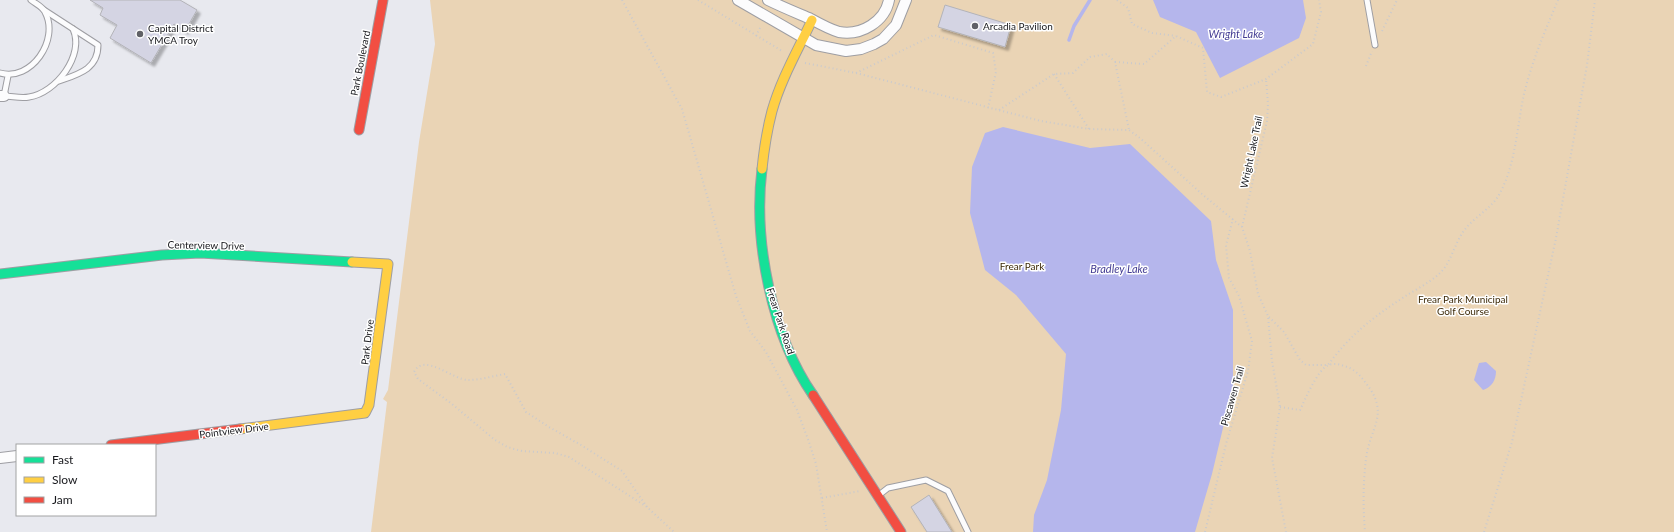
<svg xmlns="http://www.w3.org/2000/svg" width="1674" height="532" font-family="Lato,sans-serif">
	<defs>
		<filter id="shadow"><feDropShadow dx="3.5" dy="3.5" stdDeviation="1" flood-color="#0004"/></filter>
	</defs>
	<rect width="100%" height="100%" fill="#e8e9ef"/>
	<path fill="#ead4b5" d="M430 0H1674V532H371L387 402 383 399 388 390 419 142 435 44Z"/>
	<g fill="#b5b6ec">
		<path d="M1153 0H1303L1306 18 1299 38 1220 78 1196 32 1160 17Z"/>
		<path d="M1003 127 1090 148 1130 144 1211 221 1216 260 1233 310V386L1212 474 1195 532H1033L1034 515 1047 480 1061 410 1066 354 1016 295 985 270 970 213 972 167 985 133Z"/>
		<path d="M1486 362 1496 371C1496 380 1492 387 1483 390L1474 380 1479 363Z"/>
	</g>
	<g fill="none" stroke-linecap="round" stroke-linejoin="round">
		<path stroke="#b5b6ec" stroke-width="3.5" d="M1069 40 1074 26 1090 0"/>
	</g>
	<g fill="#d4d4e3" stroke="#b3b3b8" filter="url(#shadow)">
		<path d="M90 0H180L197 10 185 31 174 24 151 63 110 38 117 25 100 15 103 8Z"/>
		<path d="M945 5 1011 25 1005 47 938 27Z"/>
		<path d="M929 495 952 532H927L911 507Z"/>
	</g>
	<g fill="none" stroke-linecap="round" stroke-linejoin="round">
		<g stroke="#9e9ea3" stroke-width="7">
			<g id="lane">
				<path d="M1367 0 1375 45"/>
				<path d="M44 10 98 45C98 69 79 74 59 81"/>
				<path d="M0 73C31 82 60 40 45 12 43 7 36 4 31 0"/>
				<path d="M8 76 4 96C12 96 21 99 29 97 56 93 85 55 73 29"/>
				<path d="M879 495 888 488 926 480 948 491 968 532"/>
			</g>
		</g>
		<g stroke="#9e9ea3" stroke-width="12">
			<g id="street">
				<path d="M738 0 816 45 846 51 861 49 874 44 883 39 896 25 906 0"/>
				<path d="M768 0C782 7 797 13 811 19 820 24 829 29 839 32 862 36 885 21 889 0"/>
				<path d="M0 96H4"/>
				<path d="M0 458 17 456"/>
			</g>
		</g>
		<g stroke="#9e9ea3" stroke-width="11">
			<g id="fast">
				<path d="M762 169C753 241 772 336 813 395"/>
				<path d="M0 274 162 255 200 253 352 262"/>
			</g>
		</g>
		<g stroke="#9e9ea3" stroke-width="11">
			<g id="slow">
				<path d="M762 169C764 149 767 130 772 111 781 79 798 50 812 20"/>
				<path d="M240 429 365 413 369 405 388 264 352 262"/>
			</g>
		</g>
		<g stroke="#9e9ea3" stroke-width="11">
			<g id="jam">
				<path d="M359 130 383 0"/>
				<path d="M813 395 901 532"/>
				<path d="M111 445 240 429"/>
			</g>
		</g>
		<g stroke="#cacacd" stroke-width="2" stroke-dasharray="1 3" stroke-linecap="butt">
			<path d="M622 0 682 109 736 296 750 331 766 352 797 410 809 442 816 464 827 532"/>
			<path d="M698 0 782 51"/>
			<path d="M1117 0 1128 8 1132 24 1152 33 1176 36"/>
			<path d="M1382 31 1397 0"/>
			<path d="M756 36 761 26"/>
			<path d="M1115 62 1144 64 1176 36 1203 48 1207 92 1221 97 1266 79 1313 44 1321 12 1319 0"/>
			<path d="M805 63 856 73 1041 121 1089 129 1129 130 1140 138 1203 195 1242 227 1250 251 1258 294 1268 316 1272 361 1280 407 1272 458 1286 532"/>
			<path d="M1366 66 1372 51"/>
			<path d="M856 73 934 35 993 53 996 72 988 108"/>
			<path d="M1054 74 1089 129"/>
			<path d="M999 110 1054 74 1073 73 1090 57 1107 54 1115 62 1129 130"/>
			<path d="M1242 227 1267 121 1268 104 1266 79"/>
			<path d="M1269 317 1284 332 1300 360 1306 365H1328C1351 334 1372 318 1404 297 1415 290 1429 283 1439 274 1451 263 1454 245 1463 232 1473 217 1492 209 1500 193 1516 163 1517 126 1524 94 1532 61 1545 31 1558 0"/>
			<path d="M1280 407 1300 410C1305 400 1318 368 1329 365 1334 363 1339 364 1344 366 1353 368 1360 375 1365 382 1391 414 1370 426 1366 459 1363 483 1363 508 1365 532"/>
			<path d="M822 498 860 491"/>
			<path d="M647 507 622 471 581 445 549 427 526 412 505 374C493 376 480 380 468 380 453 380 424 352 414 372L418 379 452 404 495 440 507 447 522 451 555 453 569 457 647 507 674 532"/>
			<path d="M1205 532 1226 444 1248 371 1252 341 1239 296 1229 278 1226 245 1233 219"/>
			<path d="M1484 532 1512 442 1556 238 1587 65 1595 0"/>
		</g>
		<use href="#lane" stroke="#fcfcfd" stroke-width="5"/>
		<use href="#street" stroke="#fcfcfd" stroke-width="10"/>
		<use href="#fast" stroke="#16e098" stroke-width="9"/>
		<use href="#slow" stroke="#ffcf43" stroke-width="9"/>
		<use href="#jam" stroke="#f24e42" stroke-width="9"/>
	</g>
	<g fill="#606166" stroke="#fff" stroke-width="1.5">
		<circle cx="975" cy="26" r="4"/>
		<circle cx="140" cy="34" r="4"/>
	</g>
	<g text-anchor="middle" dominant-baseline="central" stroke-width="3" stroke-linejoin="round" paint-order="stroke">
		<g font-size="10" fill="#17181c" stroke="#fff" text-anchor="start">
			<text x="983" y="26">Arcadia Pavilion</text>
			<text x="148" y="28">Capital District<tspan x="148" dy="12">YMCA Troy</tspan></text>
		</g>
		<g font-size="10" fill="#17181c" stroke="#fff">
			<text transform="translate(360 63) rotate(-79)">Park Boulevard</text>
			<text transform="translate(1251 152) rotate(-78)">Wright Lake Trail</text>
			<text transform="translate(206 245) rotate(1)">Centerview Drive</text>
			<text transform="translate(781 321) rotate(72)">Frear Park Road</text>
			<text transform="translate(367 342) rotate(-83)">Park Drive</text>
			<text transform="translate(1232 396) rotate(-74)">Piscawen Trail</text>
			<text transform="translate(234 430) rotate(-7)">Pointview Drive</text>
		</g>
		<g font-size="10" fill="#3d2a08" stroke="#fff">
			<text x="1022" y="266">Frear Park</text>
			<text x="1463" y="299">Frear Park Municipal<tspan x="1463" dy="12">Golf Course</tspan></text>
		</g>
		<g font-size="11" font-style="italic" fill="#443d94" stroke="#fff">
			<text x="1236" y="33">Wright Lake</text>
			<text x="1119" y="268">Bradley Lake</text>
		</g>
	</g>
	<rect x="16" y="444" width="140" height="72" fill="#ffffff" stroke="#a2a3a4"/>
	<rect x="24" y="457" width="20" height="6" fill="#16e098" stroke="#a2a3a4"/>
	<text x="52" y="464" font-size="12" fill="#17181c">Fast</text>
	<rect x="24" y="477" width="20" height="6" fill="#ffcf43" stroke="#a2a3a4"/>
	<text x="52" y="484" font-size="12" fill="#17181c">Slow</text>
	<rect x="24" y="497" width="20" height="6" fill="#f24e42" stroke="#a2a3a4"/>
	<text x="52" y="504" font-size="12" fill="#17181c">Jam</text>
</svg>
